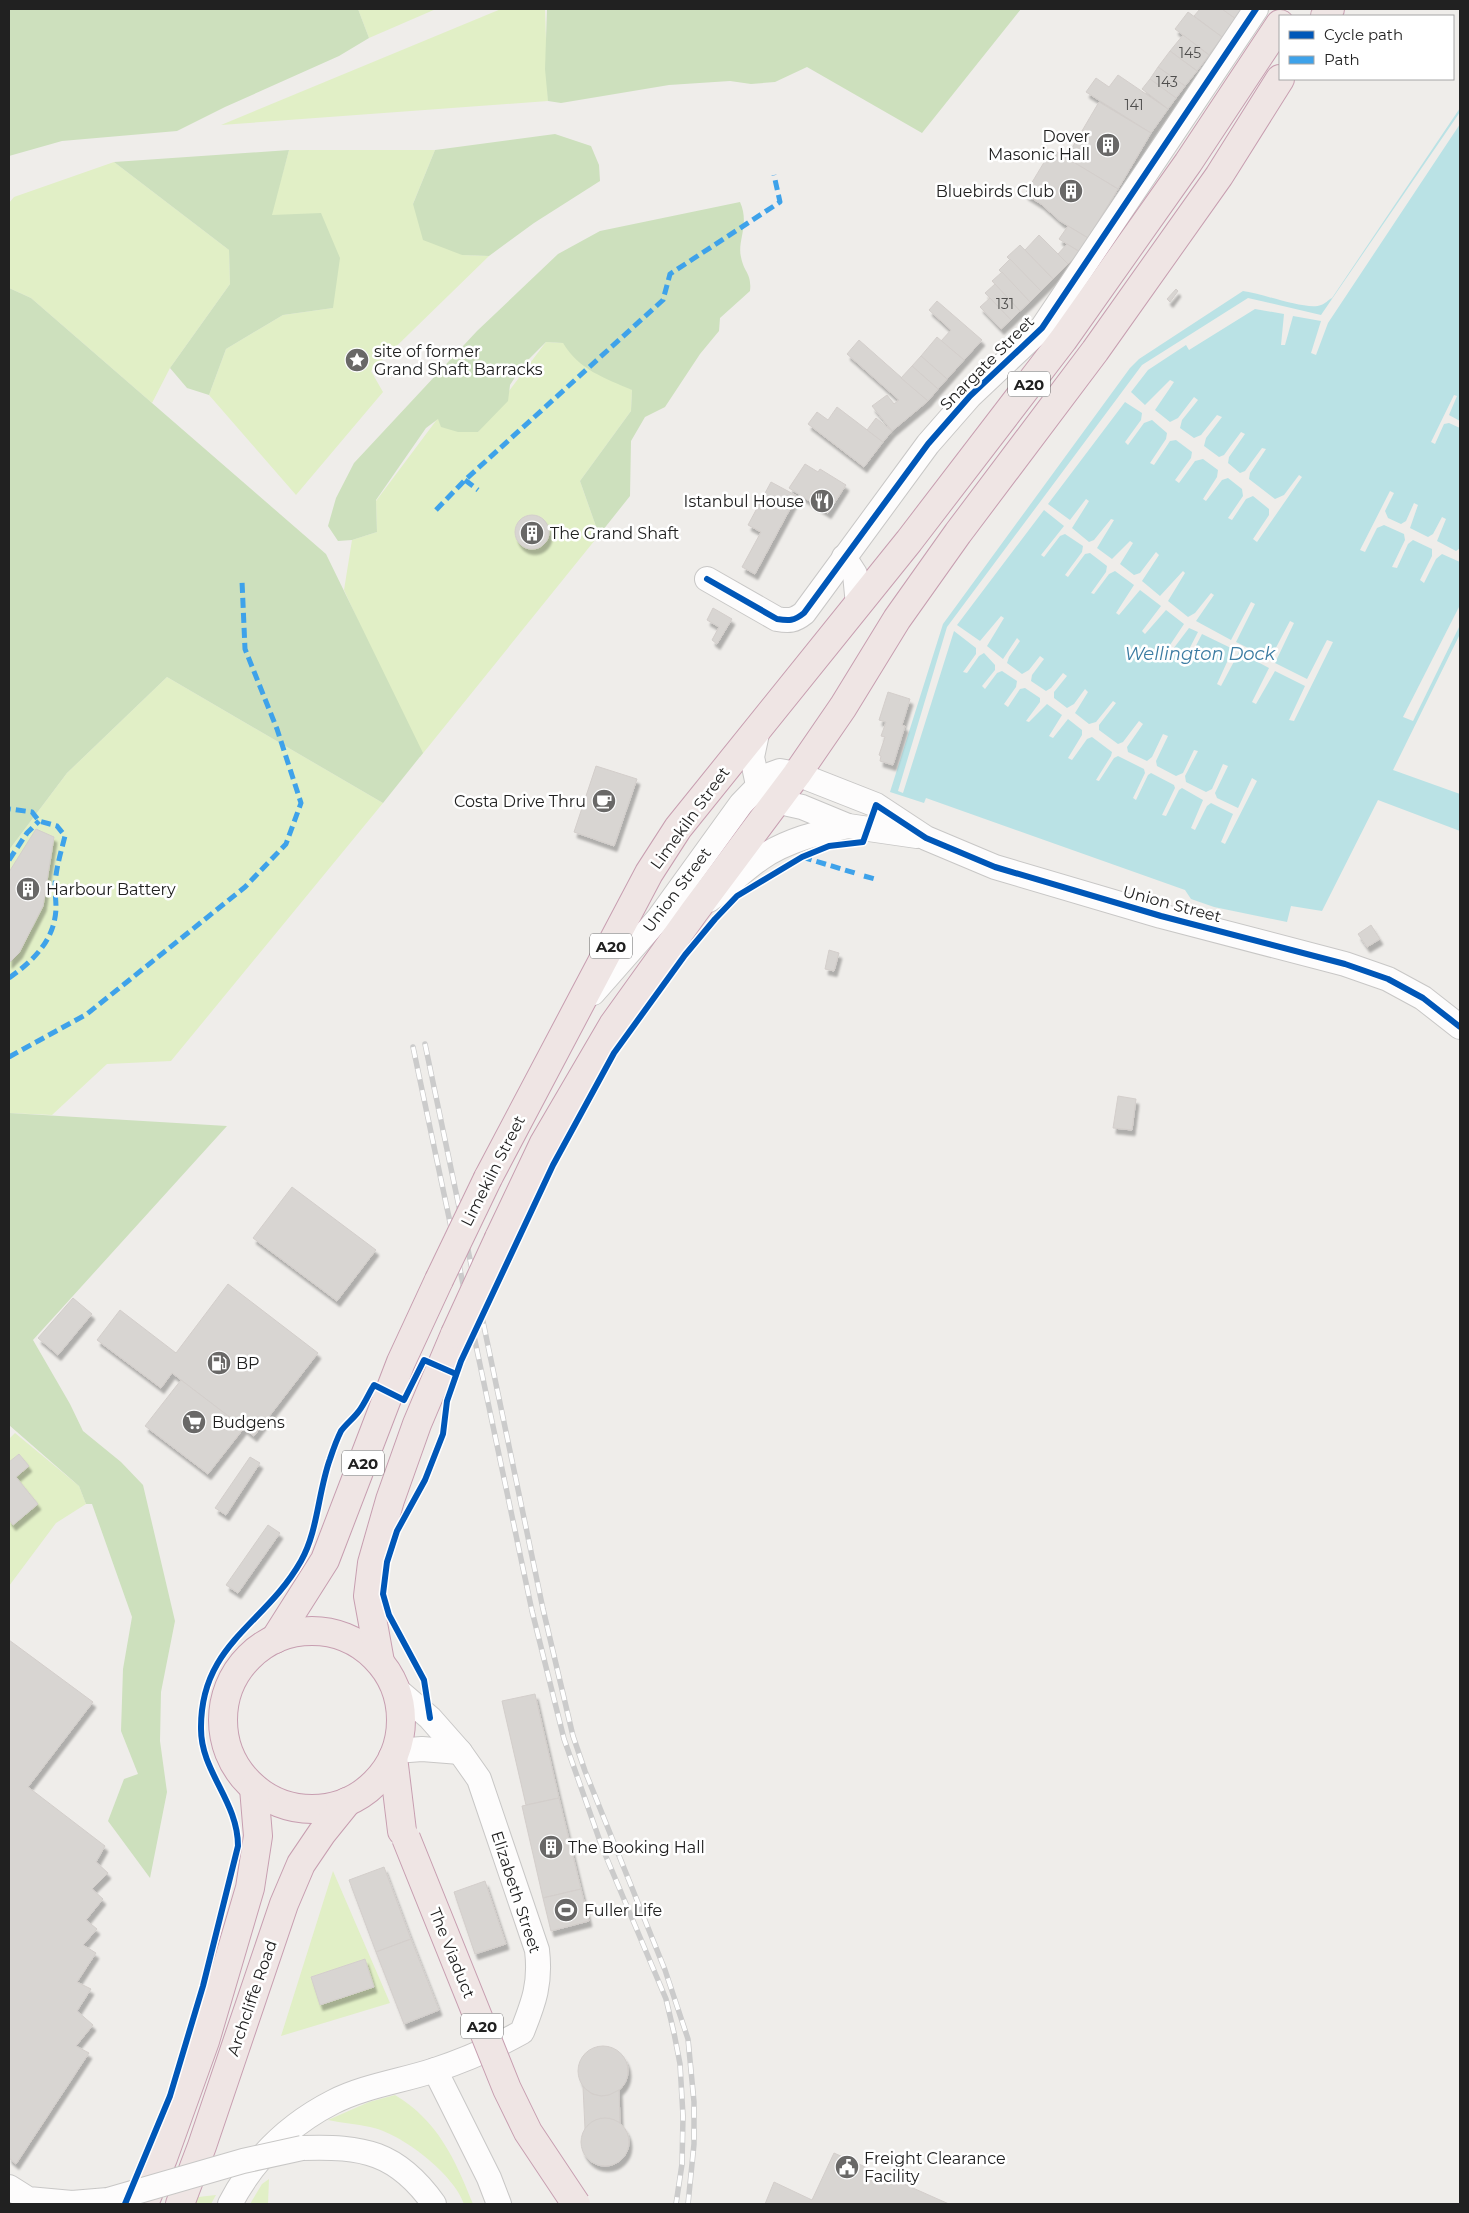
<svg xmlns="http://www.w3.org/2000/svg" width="1469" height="2213" font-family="Montserrat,sans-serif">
	<defs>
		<filter id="shadow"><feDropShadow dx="3" dy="5.5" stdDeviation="1" flood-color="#0004"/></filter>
	</defs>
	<rect width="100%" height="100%" fill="#efedea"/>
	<g fill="#e1efc6" fill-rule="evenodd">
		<path d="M358 9H436L369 38Z"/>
		<path d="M501 9H545L548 101 221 125Z"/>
		<path d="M289 150H435L413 204 462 255 489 256 371 371 383 392 296 495 209 395 226 349 283 315 333 308 270 219Z"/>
		<path d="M114 162 229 250 230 284 170 368 152 403 31 298 9 288V203L14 197Z"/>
		<path d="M546 342 563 343 632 390 631 411 580 481 599 535 420 757 344 590 352 540 377 532 376 501 438 418 442 427 478 432Z"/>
		<path d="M167 677 383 803 171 1061 107 1064 52 1115 9 1113V850L67 773Z"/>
		<path d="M15 1433 79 1486 86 1504 56 1523 9 1586V1520L13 1525 38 1504 16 1477 29 1466 19 1454 9 1462V1439Z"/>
		<path d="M333 1871 390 2003 281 2036ZM365 1959 374 1987 321 2005 311 1977Z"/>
		<path d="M395 2095C438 2121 455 2159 473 2204H464C454 2174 401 2133 370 2127 356 2124 342 2123 328 2120L369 2102Z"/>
		<path d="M269 2179 268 2204H250L262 2184Z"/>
		<path d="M216 2195 211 2204H195L198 2197Z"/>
	</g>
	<g fill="#cde0bd">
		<path d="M9 9H358L369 38 339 56 225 107 177 131 62 141 9 156Z"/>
		<path d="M547 9H1021L922 133 807 67 775 82 751 84 730 81 669 85 561 103 548 101 545 69Z"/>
		<path d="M555 134 591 146 599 165 600 181 534 223 489 256 462 255 423 240 413 204 435 150Z"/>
		<path d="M289 150 272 215 321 213 340 258 333 308 283 315 226 349 209 395 187 388 170 368 230 284 229 250 114 162Z"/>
		<path d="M740 202C750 224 737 241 741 257 744 273 752 273 750 291L720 318 719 331 700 354 665 407 645 417 631 441 630 496 599 535 580 481 631 411 632 390C605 378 579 370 563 343L546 342 523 365 510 385 508 401 478 432H458L441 427 438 419 426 428 376 500 377 532 352 540 338 541 328 526 336 498 354 463 477 331 558 254 600 231Z"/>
		<path d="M9 288 31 298 326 554 423 753 383 803 167 677 67 773 9 850Z"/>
		<path d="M9 1113 227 1126 33 1340 70 1404 83 1431 121 1462 143 1485 175 1621 161 1692 160 1741 167 1792 150 1878 108 1821 124 1779 138 1774 121 1731 123 1669 132 1617 92 1504H86L79 1486 9 1425Z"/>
	</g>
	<path fill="#bae2e5" d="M1460 108V634L1393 770 1460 794V831L1378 800 1322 911 1291 906 1287 922 1214 907 1191 899 1185 890 926 798 924 803 890 792 943 624 1130 368 1139 359 1243 291C1261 293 1307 311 1321 305 1325 304 1328 300 1332 298Z"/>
	<g fill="#efedea">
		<path d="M1460 112V124L1328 323 1316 355 1311 353 1321 321 1293 316 1285 345H1281L1284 314 1255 309 1189 350 1186 345 1148 370 1131 392 1145 405 1170 380 1174 382 1155 410 1170 422 1178 418 1194 397 1198 400 1182 420 1180 428 1194 438 1201 435 1217 415 1222 417 1206 438 1204 446 1219 457 1224 455 1241 432 1245 434 1229 457 1228 463 1240 473 1245 471 1262 448 1266 449 1250 473 1249 479 1275 499 1284 495 1299 475 1302 477 1257 542 1253 539 1269 515V509L1253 496 1246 499 1232 520 1228 518 1243 496 1242 489 1228 478 1222 480 1206 501 1203 499 1217 477 1218 470 1203 459 1195 461 1179 483 1175 480 1191 458 1192 452 1176 440 1170 441 1154 465 1150 463 1166 439 1167 433 1152 420 1144 423 1128 445 1125 442 1141 420 1142 413 1125 402 1048 504 1070 520 1086 499 1089 501 1072 528 1089 542 1094 540 1111 519 1114 520 1097 548 1112 559 1130 541 1133 543 1120 564 1134 575 1140 573 1156 552 1159 555 1142 581 1160 596 1183 571 1185 573 1168 601 1188 617 1195 613 1211 593 1214 595 1196 621 1231 640 1251 602 1255 604 1236 642 1270 659 1290 621 1294 623 1275 663 1307 679 1327 640 1333 642 1294 721 1289 720 1305 686 1275 671 1256 704 1252 702 1269 668 1239 652 1221 686 1217 684 1233 649 1202 634 1185 667 1181 665 1198 632 1189 628 1170 653 1166 651 1184 624 1166 610 1145 634 1142 631 1161 606 1140 590 1119 615 1116 613 1134 585 1115 571 1109 574 1094 594 1091 593 1106 572 1107 566 1090 553 1085 554 1068 577 1065 575 1082 552 1083 546 1065 534 1060 536 1044 557 1041 555 1064 526 1044 510 957 625 980 641 1001 616 1004 618 987 646 1003 659 1017 638 1020 641 1009 657 1007 663 1022 674 1029 670 1040 656 1044 659 1032 675 1031 681 1046 691 1051 688 1063 673 1067 676 1054 692V698L1067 708 1074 704 1085 689 1088 692 1075 713 1089 724 1096 722 1113 701 1116 703 1099 725V730L1118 744 1123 742 1139 721 1143 724 1127 747 1128 752 1147 761 1152 757 1163 734 1168 736 1156 761 1157 766 1176 776 1183 773 1194 750 1198 751 1185 776 1186 782 1206 792 1212 789 1223 764 1228 766 1215 793 1217 798 1238 808 1252 778 1257 781 1225 844 1221 842 1233 814 1211 803 1207 806 1195 830 1191 828 1203 800 1182 788 1179 790 1166 816 1162 815 1175 788 1174 785 1151 773 1148 775 1136 800 1133 798 1145 773 1144 769 1118 756 1114 758 1099 781 1096 780 1111 756 1112 752 1092 737 1087 739 1072 760 1068 758 1082 735V730L1068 719 1053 738 1049 736 1062 715 1047 704 1029 722 1026 721 1040 702V698L1025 688 1020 689 1008 707 1004 704 1016 687 1017 681 1002 671 997 673 985 689 982 686 995 670V665L984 653 979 656 967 673 963 672 976 654V648L954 631 903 793 898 791 947 627 1142 365 1248 298 1321 315Z"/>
		<path d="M1454 395 1457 396 1449 415 1460 421V428L1449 423 1444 424 1435 444 1431 442Z"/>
		<path d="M1390 491 1394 493 1385 511 1388 518 1401 524 1406 521 1414 503 1418 505 1410 528 1428 537 1433 534 1442 517 1446 519 1437 541 1456 551 1460 548V562L1442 554 1436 559 1424 583 1420 580 1432 556V549L1413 540 1408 544 1397 568 1392 567 1405 540 1404 534 1384 525 1377 528 1365 552 1360 550Z"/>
		<path d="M1460 605V625L1413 721 1403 717Z"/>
	</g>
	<g fill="#d8d5d2" stroke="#d3cecb" filter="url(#shadow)">
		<path d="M1200 9H1222L1236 19 1222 37 1194 16Z"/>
		<path d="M1222 9H1244L1236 19Z"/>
		<path d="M1188 12 1222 37 1209 55 1175 29Z"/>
		<path d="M1183 35 1209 55 1197 71 1170 51Z"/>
		<path d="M1170 51 1197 71 1185 86 1158 67Z"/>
		<path d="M1158 67 1185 86 1176 98 1150 79Z"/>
		<path d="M1118 75 1168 109 1151 133 1086 92 1096 78 1109 87Z"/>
		<path d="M1150 79 1176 98 1168 109 1142 89Z"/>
		<path d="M1099 102 1151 133 1118 189 1066 158Z"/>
		<path d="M1052 149 1118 189 1088 238 1060 221 1041 204 1025 194Z"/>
		<path d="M1068 226 1088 238 1080 252 1059 239Z"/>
		<path d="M1039 235 1068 264 1053 279 1025 250Z"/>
		<path d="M1067 244 1080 252 1068 264 1058 254Z"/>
		<path d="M1020 245 1053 279 1041 291 1007 257Z"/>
		<path d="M1010 259 1041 291 1030 302 999 270Z"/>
		<path d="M1002 272 1030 302 1020 311 992 281Z"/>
		<path d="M995 284 1020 311 1011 320 985 293Z"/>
		<path d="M1176 289 1178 291 1170 302 1167 299Z"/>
		<path d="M990 298 1011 320 1001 329 980 307Z"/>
		<path d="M937 301 982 340 964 360 941 341 951 330 929 310Z"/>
		<path d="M937 337 964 360 947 379 921 356Z"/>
		<path d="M859 340 928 401 892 431 872 406 887 395 894 404 899 400 847 354Z"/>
		<path d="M921 356 947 379 938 389 912 366Z"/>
		<path d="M912 366 938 389 928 401 901 378Z"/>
		<path d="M837 407 883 442 864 467 808 424 817 412 828 420Z"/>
		<path d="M876 418 892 431 883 442 867 430Z"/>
		<path d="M805 464 818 472 820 469 846 485 828 513 789 488Z"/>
		<path d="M771 482 797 496 755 574 742 567 761 532 748 525Z"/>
		<circle cx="532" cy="532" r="17"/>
		<path d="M713 608 732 619 717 644 712 640 719 627 707 620Z"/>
		<path d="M888 692 910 699 902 725 905 726 893 765 880 761 881 756 879 755 885 737 881 736 886 722 879 720Z"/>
		<path d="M596 766 637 779 614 846 574 832Z"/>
		<path d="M36 829 54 837 43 906 19 953 9 963V872Z"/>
		<path d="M1371 925 1380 939 1367 947 1358 934Z"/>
		<path d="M829 950 839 953 834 971 825 969Z"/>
		<path d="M1118 1096 1136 1099 1132 1130 1113 1128Z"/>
		<path d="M292 1187 376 1250 337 1301 253 1238Z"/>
		<path d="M228 1284 318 1353 254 1436 172 1373 161 1388 97 1340 120 1310 176 1353Z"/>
		<path d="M73 1298 92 1314 58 1355 38 1338Z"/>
		<path d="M181 1380 244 1428 208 1474 145 1426Z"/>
		<path d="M19 1454 29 1466 16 1477 38 1504 13 1525 9 1520V1462Z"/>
		<path d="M250 1457 260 1463 226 1515 215 1508Z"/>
		<path d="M268 1525 280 1533 238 1593 226 1585Z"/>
		<path d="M9 1640 93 1702 28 1787 105 1846 96 1862 108 1873 92 1889 103 1899 86 1920 97 1929 83 1945 96 1953 77 1982 91 1989 77 2011 93 2025 76 2046 89 2053 16 2164 9 2158Z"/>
		<path d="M535 1694 559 1798 526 1805 502 1701Z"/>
		<path d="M559 1798 581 1889 543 1898 522 1806Z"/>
		<path d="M384 1867 411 1939 376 1952 349 1880Z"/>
		<path d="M485 1881 506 1944 475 1954 454 1892Z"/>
		<path d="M581 1889 589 1921 551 1931 543 1898Z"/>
		<path d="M411 1939 439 2010 404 2024 376 1952Z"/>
		<path d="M365 1959 374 1987 320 2005 311 1977Z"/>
		<circle cx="603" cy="2071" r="25"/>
		<path d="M583 2087 592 2094 601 2096 609 2095 619 2090 620 2123 613 2120 601 2119 585 2129Z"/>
		<circle cx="605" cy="2142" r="24"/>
		<path d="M834 2153 949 2204H765L774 2182 812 2200Z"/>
	</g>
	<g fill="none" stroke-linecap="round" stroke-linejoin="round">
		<g stroke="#c8c7c6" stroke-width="26">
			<g id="minor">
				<path d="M844 557 855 574 858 605"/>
				<path d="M707 579 777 619C789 621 794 621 804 613L928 444 970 396 1042 328 1256 9"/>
				<path d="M758 729 752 757 758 785 775 801 802 807 848 826 917 836"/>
				<path d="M709 900C727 887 742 871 761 858 787 840 818 833 848 826"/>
				<path d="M593 993 658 919 741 804 769 775 780 771 797 774 876 805 926 838 995 867 1161 916 1345 964 1388 979 1423 998 1460 1027"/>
				<path d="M396 1751 422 1749 460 1752"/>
				<path d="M435 2070 489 2178 499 2204"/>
				<path d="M302 2148C363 2146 397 2152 434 2204"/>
				<path d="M9 2187 28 2199 72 2203 108 2200"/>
				<path d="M230 2204C253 2160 288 2125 333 2102 364 2086 402 2081 435 2070 465 2060 495 2047 522 2032 534 2002 541 1983 537 1950L479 1779 460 1752 430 1718 395 1688"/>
			</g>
		</g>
		<g stroke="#c79eb0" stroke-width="30">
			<g id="trunk">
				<path d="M1325 16 1330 9"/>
				<path d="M488 1178 649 873 678 828 909 541 1063 340 1188 163 1280 24"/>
				<path d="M499 1238 544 1143 613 1025 694 912 797 774 843 707 897 619 958 533 1095 351 1219 176 1280 79"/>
				<circle cx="312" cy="1720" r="89"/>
				<path d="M275 1639 325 1560 401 1362 439 1280"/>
				<path d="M380 1662 368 1596 372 1563 390 1500 417 1424 455 1334"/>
				<path d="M393 1757 402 1831"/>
				<path d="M144 2204 163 2158 205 2041 250 1888 258 1836 254 1788"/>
				<path d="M180 2204 202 2146 284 1904 301 1864 322 1833 347 1802"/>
			</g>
		</g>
		<use href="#minor" stroke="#fdfcfc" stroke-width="24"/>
		<use href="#trunk" stroke="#efe5e4" stroke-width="28"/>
		<g stroke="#cbcbcb" stroke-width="5.5">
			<g id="rail">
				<path d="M425 1044 543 1609 573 1736 585 1771 665 1970 688 2039 694 2102V2144L688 2204"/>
				<path d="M413 1047 532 1611 564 1739 602 1847 666 1999 674 2033 680 2064 683 2116 682 2164 676 2204"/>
			</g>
		</g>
		<use href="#rail" stroke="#fff" stroke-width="4" stroke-dasharray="11" stroke-linecap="butt"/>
		<g stroke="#c8c7c6" stroke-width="26" stroke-linecap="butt">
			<path id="minor-bridge" d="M108 2200 243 2161 302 2148"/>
		</g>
		<g stroke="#c79eb0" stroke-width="30" stroke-linecap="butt">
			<g id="trunk-bridge">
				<path d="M439 1280 488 1178"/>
				<path d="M455 1334 499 1238"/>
				<path d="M406 1838 507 2089 528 2132 576 2204"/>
			</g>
		</g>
		<use href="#minor-bridge" stroke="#fdfcfc" stroke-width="24"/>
		<use href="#trunk-bridge" stroke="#efe5e4" stroke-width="28"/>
		<g stroke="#3ea2ea" stroke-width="5" stroke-dasharray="10 5" stroke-linecap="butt">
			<path d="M465 480 478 490"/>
			<path d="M436 510 465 480 663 300 670 274 780 202 774 175"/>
			<path d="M802 857 858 874"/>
			<path d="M9 860 27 833 39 821"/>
			<path d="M864 876 875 879"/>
			<path d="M9 978C33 961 55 940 56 908 56 901 55 893 55 885 56 868 61 852 65 836L57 826 39 821 32 812 10 809"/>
			<path d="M9 1057 87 1014 245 887 286 844 301 803 277 729 245 649 242 581"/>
		</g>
		<g stroke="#fff" stroke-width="9">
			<g id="cycleway">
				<path d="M707 579 777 619C789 621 794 621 804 613L928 444 970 396 1042 328 1256 9"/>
				<path d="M430 1718 424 1680 389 1615 383 1594 387 1562 397 1531 425 1480 443 1434 447 1401 461 1361 553 1165 614 1053 685 955 715 919 737 896 802 857 829 846 863 842 876 805 926 838 995 867 1161 916 1345 964 1388 979 1423 998 1460 1027"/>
				<path d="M125 2204 170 2096 203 1986 238 1846C238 1801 201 1772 201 1729 200 1644 265 1625 301 1561 318 1531 318 1492 330 1459 333 1450 337 1439 341 1431 346 1424 354 1418 359 1411 365 1403 369 1393 374 1385L404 1400 424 1360 456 1374"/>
			</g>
		</g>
		<use href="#cycleway" stroke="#0057b8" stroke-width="6"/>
	</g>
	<defs>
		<g id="building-disc" transform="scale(1.25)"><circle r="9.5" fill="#696867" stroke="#fff"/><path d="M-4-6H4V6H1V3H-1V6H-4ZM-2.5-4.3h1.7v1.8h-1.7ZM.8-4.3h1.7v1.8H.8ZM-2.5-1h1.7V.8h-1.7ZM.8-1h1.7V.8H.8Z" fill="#fff"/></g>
		<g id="sight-disc" transform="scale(1.25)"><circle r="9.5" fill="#696867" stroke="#fff"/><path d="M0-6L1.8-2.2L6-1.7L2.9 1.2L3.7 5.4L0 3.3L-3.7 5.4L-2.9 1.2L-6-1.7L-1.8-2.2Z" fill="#fff"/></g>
		<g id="restaurant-disc" transform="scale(1.25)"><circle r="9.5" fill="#696867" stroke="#fff"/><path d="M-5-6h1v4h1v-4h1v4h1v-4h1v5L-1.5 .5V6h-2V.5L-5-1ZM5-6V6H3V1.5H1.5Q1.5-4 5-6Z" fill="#fff"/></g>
		<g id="cafe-disc" transform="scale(1.25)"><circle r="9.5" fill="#696867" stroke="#fff"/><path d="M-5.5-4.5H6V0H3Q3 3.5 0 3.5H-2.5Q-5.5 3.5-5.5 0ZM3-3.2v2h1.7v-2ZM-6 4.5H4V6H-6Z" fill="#fff"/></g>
		<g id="fuel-disc" transform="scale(1.25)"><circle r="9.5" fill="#696867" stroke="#fff"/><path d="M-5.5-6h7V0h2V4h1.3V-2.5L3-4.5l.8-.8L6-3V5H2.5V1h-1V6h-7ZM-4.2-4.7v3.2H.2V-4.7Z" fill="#fff"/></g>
		<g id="supermarket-disc" transform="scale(1.25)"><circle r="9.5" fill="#696867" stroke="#fff"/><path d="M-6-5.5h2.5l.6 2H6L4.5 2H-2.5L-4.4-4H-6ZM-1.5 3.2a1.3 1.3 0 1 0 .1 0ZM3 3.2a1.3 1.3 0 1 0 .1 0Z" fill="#fff"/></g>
		<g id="stadium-disc" transform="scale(1.25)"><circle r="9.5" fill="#696867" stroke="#fff"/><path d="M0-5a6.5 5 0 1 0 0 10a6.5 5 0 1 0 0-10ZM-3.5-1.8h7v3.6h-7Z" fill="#fff"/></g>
		<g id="civic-disc" transform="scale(1.25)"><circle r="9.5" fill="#696867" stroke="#fff"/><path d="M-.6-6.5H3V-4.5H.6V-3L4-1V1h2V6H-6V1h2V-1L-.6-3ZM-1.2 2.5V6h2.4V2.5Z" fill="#fff"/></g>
	</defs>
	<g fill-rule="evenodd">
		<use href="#building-disc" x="1108" y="145"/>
		<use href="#building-disc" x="1071" y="191"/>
		<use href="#sight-disc" x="357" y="360"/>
		<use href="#restaurant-disc" x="822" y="501"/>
		<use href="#building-disc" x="532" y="533"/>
		<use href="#cafe-disc" x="604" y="801"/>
		<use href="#building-disc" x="28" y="889"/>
		<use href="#fuel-disc" x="219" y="1363"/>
		<use href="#supermarket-disc" x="194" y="1422"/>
		<use href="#building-disc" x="551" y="1847"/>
		<use href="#stadium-disc" x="566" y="1910"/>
		<use href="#civic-disc" x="847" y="2167"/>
	</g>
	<g text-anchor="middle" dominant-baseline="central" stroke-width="5" stroke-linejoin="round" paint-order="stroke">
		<g font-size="14" fill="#4f4e4d">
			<text x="1190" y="53">145</text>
			<text x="1167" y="82">143</text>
			<text x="1134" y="105">141</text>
			<text x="1005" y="304">131</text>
		</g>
		<g fill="#fff" stroke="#646464" stroke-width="1">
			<rect x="1008" y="371.5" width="42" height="25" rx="4"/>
			<rect x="590" y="933.5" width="42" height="25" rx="4"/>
			<rect x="342" y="1450.5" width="42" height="25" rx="4"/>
			<rect x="461" y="2013.5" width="42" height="25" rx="4"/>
		</g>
		<g font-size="15" font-weight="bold" fill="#212121">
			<text x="1029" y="384">A20</text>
			<text x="611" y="946">A20</text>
			<text x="363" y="1463">A20</text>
			<text x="482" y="2026">A20</text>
		</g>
		<g font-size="16" fill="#212121" stroke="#fff" text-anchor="start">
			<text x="1090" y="136" text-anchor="end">Dover<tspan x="1090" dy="18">Masonic Hall</tspan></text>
			<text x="1054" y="191" text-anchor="end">Bluebirds Club</text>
			<text x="374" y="351">site of former<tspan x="374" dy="18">Grand Shaft Barracks</tspan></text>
			<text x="804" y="501" text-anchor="end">Istanbul House</text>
			<text x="550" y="533">The Grand Shaft</text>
			<text x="586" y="801" text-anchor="end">Costa Drive Thru</text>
			<text x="46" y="889">Harbour Battery</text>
			<text x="236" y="1363">BP</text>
			<text x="212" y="1422">Budgens</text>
			<text x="568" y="1847">The Booking Hall</text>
			<text x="584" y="1910">Fuller Life</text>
			<text x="864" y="2158">Freight Clearance<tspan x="864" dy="18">Facility</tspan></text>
		</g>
		<g font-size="16" fill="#212121" stroke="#fff">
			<text transform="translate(987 363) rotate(-45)">Snargate Street</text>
			<text transform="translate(690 818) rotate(-54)">Limekiln Street</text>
			<text transform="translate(677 890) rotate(-53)">Union Street</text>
			<text transform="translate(1172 904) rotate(15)">Union Street</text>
			<text transform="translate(493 1171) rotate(-63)">Limekiln Street</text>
			<text transform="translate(516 1892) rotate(72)">Elizabeth Street</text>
			<text transform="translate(452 1953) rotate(68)">The Viaduct</text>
			<text transform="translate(252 1998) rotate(-71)">Archcliffe Road</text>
		</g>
		<g font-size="18" font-style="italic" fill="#3c7ca2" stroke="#fff">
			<text x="1200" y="654">Wellington Dock</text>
		</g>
	</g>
	<rect width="1469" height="2213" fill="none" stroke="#212121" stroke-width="20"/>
	<rect x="1279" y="15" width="175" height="65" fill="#ffffff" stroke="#a6a6a6"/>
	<rect x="1289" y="31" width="25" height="8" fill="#0057b8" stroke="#a6a6a6"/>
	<text x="1324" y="40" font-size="15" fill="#212121">Cycle path</text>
	<rect x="1289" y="56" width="25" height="8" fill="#3ea2ea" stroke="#a6a6a6"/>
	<text x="1324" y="65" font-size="15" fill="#212121">Path</text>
</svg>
